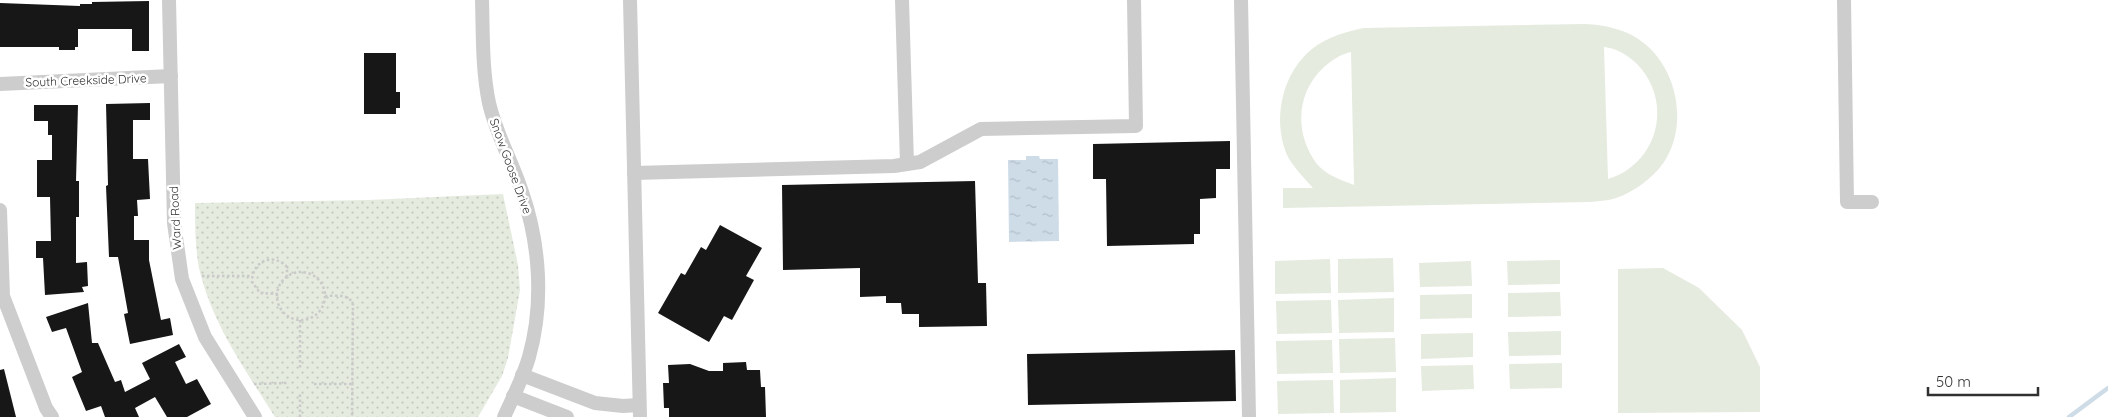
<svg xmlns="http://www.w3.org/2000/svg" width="2108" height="417" font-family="Quicksand,sans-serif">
	<defs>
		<pattern id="green-dots" width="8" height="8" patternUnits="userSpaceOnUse" patternTransform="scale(1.25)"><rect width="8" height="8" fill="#e5ebdf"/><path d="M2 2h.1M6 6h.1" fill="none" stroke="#c5cac0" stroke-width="1.8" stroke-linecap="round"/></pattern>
		<pattern id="water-ripples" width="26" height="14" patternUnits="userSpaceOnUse" patternTransform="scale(1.25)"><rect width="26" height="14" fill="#cedce8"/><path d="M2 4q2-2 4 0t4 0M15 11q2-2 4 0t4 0" fill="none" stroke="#b1bdc7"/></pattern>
	</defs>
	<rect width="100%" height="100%" fill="#fff"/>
	<path fill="url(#green-dots)" d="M503 194 518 265 520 290 508 358 502 376 478 417H275C245 369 212 324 199 268 195 246 195 224 195 203L368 200Z"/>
	<g fill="#e5ebdf" fill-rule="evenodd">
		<path d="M1585 24C1606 25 1629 30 1645 44 1678 71 1688 126 1664 162 1653 178 1634 192 1616 198 1608 201 1598 201 1589 202L1283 208V188H1313C1304 178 1293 167 1287 155 1272 120 1282 73 1312 49 1327 37 1345 32 1364 28ZM1604 47C1616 48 1628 55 1637 64 1674 102 1658 164 1608 179ZM1351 52 1354 184V185C1341 180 1326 175 1317 164 1294 133 1296 93 1324 67 1332 60 1341 54 1351 52Z"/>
		<path d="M1393 258 1394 292 1338 293V259Z"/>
		<path d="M1330 259 1331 293 1275 294V261Z"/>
		<path d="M1560 260V284L1508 285 1507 261Z"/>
		<path d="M1471 261 1472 286 1420 287 1419 263Z"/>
		<path d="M1663 268 1699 288 1742 330 1760 367V412L1618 413V269Z"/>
		<path d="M1560 292 1561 316 1508 317V293Z"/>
		<path d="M1472 294V318L1420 319V295Z"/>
		<path d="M1394 298V332L1339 333 1338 300Z"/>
		<path d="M1331 300 1332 333 1277 334 1276 301Z"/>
		<path d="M1561 331V355L1509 356 1508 332Z"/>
		<path d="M1473 333V357L1421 359V334Z"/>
		<path d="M1395 338 1396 372 1340 373 1339 339Z"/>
		<path d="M1332 340 1333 373 1277 374 1276 341Z"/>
		<path d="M1562 363V388L1510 389 1509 364Z"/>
		<path d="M1473 365 1474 389 1422 391 1421 366Z"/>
		<path d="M1396 378V412L1340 413V380Z"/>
		<path d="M1333 380 1334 413 1278 414 1277 381Z"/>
	</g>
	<path fill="url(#water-ripples)" d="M1026 156H1039L1040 159H1058L1059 241 1009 242 1008 160H1026Z"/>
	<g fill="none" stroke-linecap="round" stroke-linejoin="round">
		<path stroke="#cedce8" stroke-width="4.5" d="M2069 417 2108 388"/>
	</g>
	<g fill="#171717">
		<path d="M149 1V51H132V29H78V47H75V50H59V47H0V3L80 6V4H92V2Z"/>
		<path d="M364 53H396V92H400V108H396V114H364Z"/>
		<path d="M150 103V120H133V159H148L150 199 137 200 138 216H134V240H149V260L161 320 170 318 173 335 130 344 124 314 128 313 118 257H109L106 186 108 185 106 104Z"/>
		<path d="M34 105H78L76 181H79V217H76V263L87 262 88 286 82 287 84 292 45 295 43 258H36V241H51L50 197H37V160H52V135H48V121H34Z"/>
		<path d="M1230 141V169H1216V198L1200 199V234H1194V244L1107 246 1106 179H1093V144Z"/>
		<path d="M975 181 978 283H986L987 326 919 327V314H902L901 303H886V296L860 297V268L783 270 782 185Z"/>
		<path d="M720 225 762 248 746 276 754 280 732 320 724 316 709 342 658 313 681 273 685 275 701 247 706 250Z"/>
		<path d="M88 303 92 343H98L115 382 121 380 125 392 150 379 142 363 179 344 186 357 175 362 186 384 197 379 211 404 187 417H167L155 397 135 408 139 417H105L101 406 86 411 72 377 82 372 66 328 52 332 46 317Z"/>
		<path d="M1235 350 1236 401 1028 405 1027 354Z"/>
		<path d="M746 362 747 370H760L761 387H765L766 417H669V408H664L663 383H669L668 365 690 364 709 371H723V363Z"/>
		<path d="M4 369 16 417H0V370Z"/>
	</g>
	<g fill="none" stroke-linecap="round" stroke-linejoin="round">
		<g stroke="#cacaca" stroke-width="2.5" stroke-dasharray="2.5 2.5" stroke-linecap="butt">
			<circle cx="301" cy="296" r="24"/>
			<path d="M202 276H252"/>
			<path d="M278 294 260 293 252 282C252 261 273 252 287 267V276"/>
			<path d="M325 296C335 296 350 293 353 305L352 417"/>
			<path d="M300 320V369"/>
			<path d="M254 384 288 383"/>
			<path d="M314 384H353"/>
			<path d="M300 417V393"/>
		</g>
		<g stroke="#cdcdcd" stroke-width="14">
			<path d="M169 0 174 223 182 279 205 337 255 417"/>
			<path d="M482 0C483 34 482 69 489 103 496 134 512 161 522 192 540 244 544 304 529 357 523 378 513 397 504 417"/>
			<path d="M630 0 640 417"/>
			<path d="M902 0 907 164"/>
			<path d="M1241 0 1249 417"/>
			<path d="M1844 0 1847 202H1872"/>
			<path d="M0 84 171 76"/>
			<path d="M634 173 894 166 920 162 981 129 1136 126 1134 0"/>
			<path d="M0 210 3 296 46 408 52 417"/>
			<path d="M522 375 595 403 623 406 639 405"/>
			<path d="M513 396 567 417"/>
		</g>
	</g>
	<g text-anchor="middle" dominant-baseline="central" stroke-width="5" stroke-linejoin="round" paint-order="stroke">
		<g font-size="12" fill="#303030" stroke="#fff">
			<text transform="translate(86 80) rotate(-2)">South Creekside Drive</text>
			<text transform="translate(511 166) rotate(70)">Snow Goose Drive</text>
			<text transform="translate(175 218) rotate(-93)">Ward Road</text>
		</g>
	</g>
	<path d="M1928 387v8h110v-8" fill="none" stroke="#303030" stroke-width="2.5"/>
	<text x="1936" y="387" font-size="15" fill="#303030" stroke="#ffffff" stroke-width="4" paint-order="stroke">50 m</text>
</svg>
